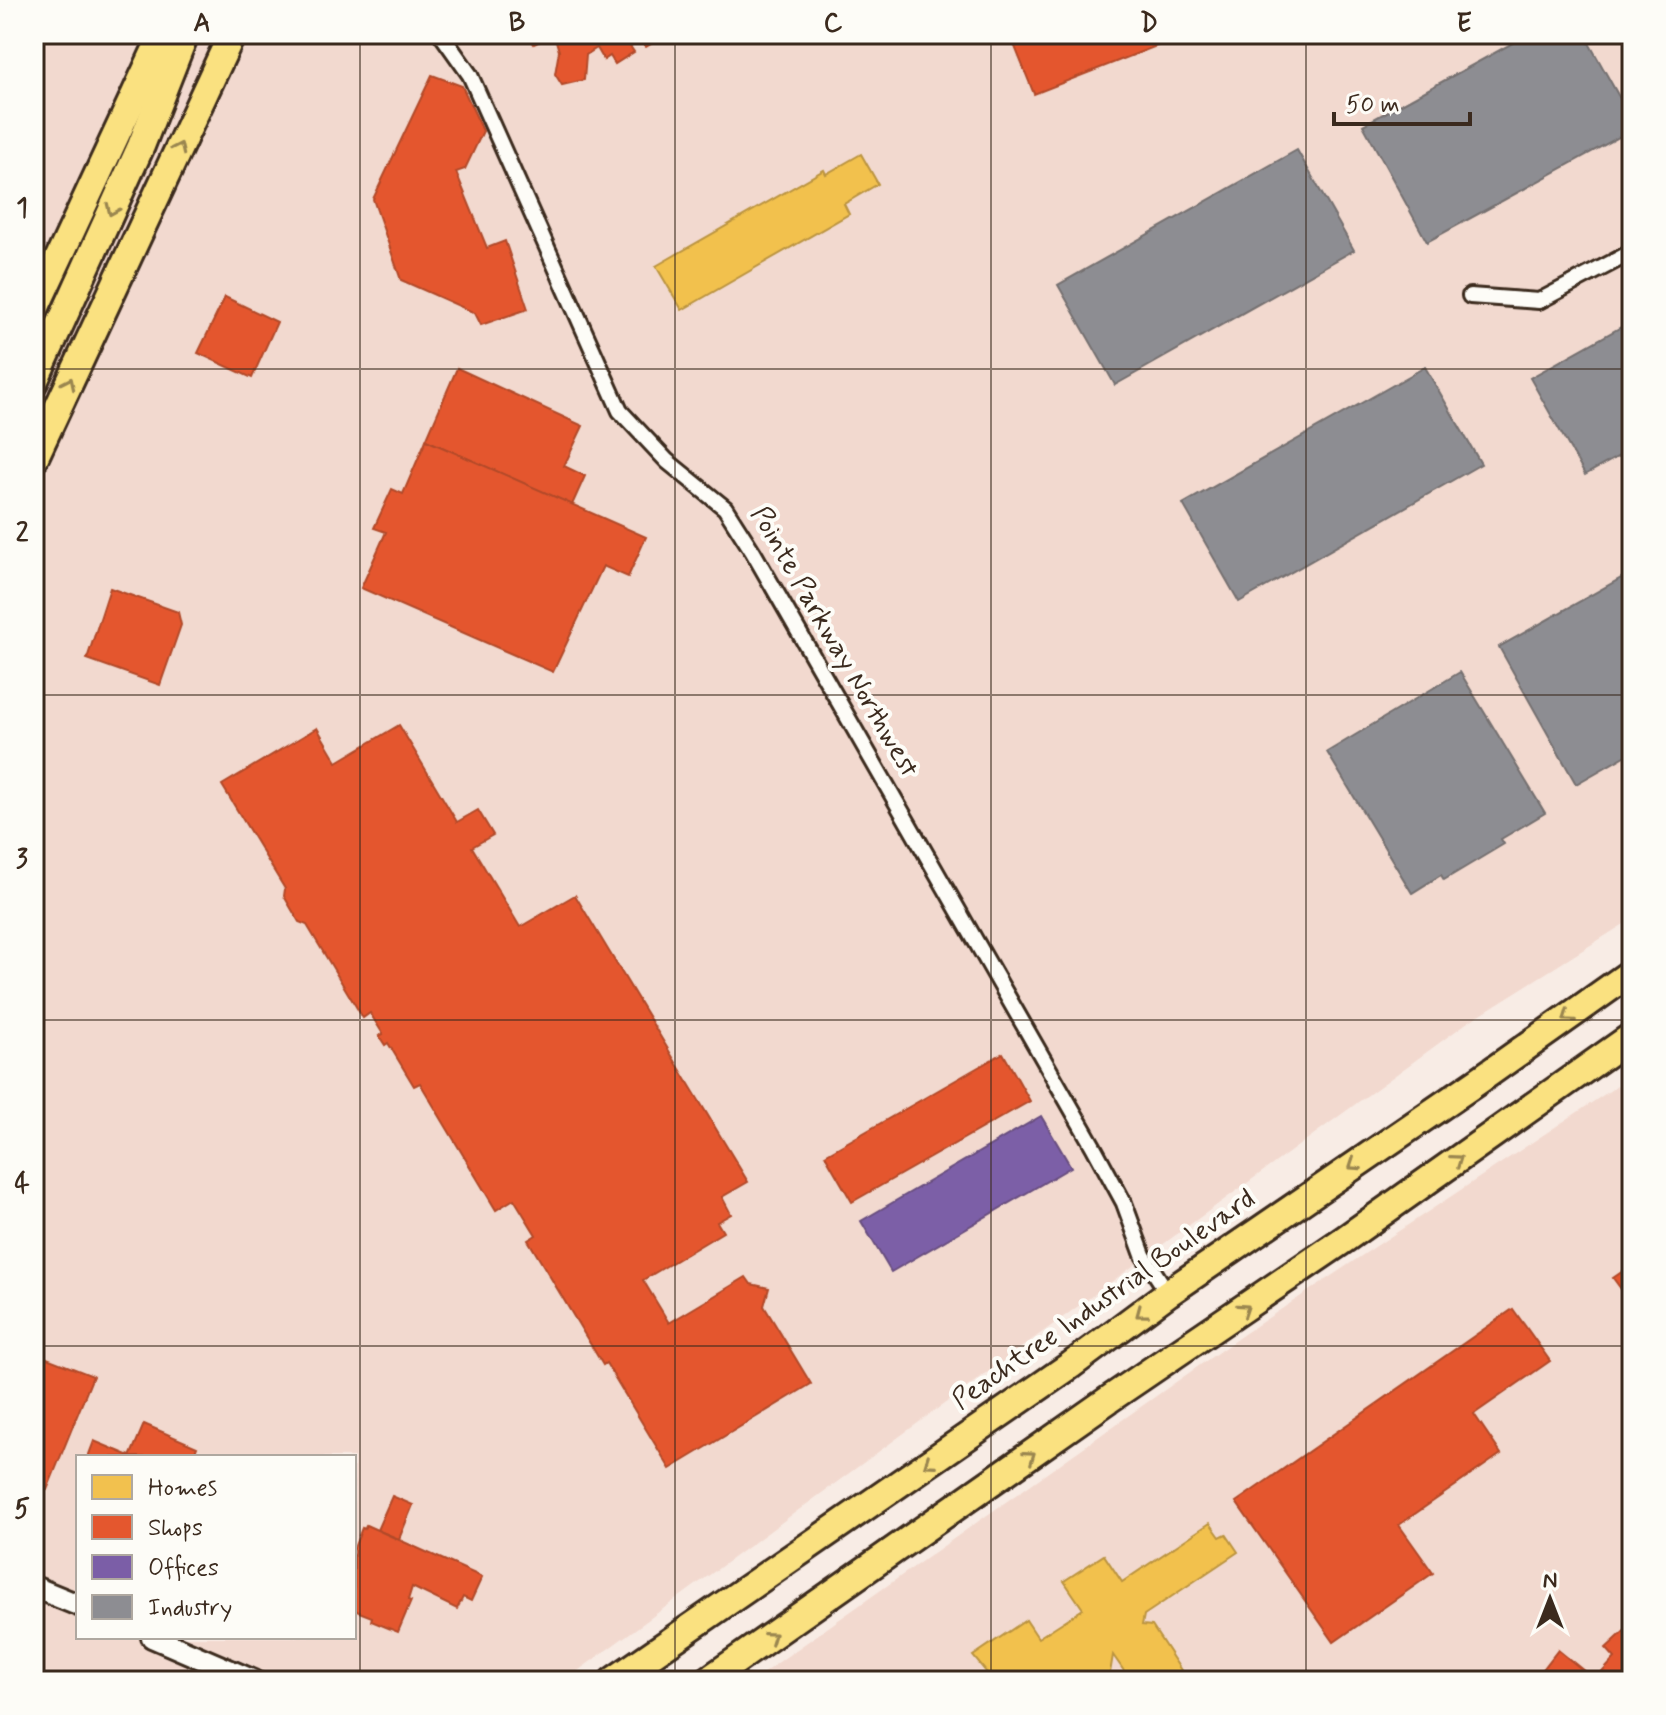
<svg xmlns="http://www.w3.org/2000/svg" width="1666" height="1715" font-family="Mynerve,sans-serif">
	<rect width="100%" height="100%" fill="#f8ece5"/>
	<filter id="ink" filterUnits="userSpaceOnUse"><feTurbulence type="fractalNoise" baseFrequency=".0125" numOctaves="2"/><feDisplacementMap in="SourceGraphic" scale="16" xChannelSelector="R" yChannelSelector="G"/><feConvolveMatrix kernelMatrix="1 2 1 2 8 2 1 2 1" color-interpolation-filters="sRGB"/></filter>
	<g filter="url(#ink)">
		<g fill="#f2d9cf" fill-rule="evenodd">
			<path d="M34 34H1632V919L1468 1022 564 1681H34ZM78 1457H354V1637H78Z"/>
			<path d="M1632 1076V1681H752L1244 1334Z"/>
		</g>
		<g fill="#f2c14e" stroke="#bb9440" stroke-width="2">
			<path d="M861 154 878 184 844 204 849 214 682 310 656 266 824 170 826 174Z"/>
			<path d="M1210 1523 1220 1537 1226 1534 1238 1552 1144 1615 1142 1625 1152 1626 1188 1681H1131L1113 1655 1110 1673 1115 1681H975L987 1673 973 1656 1026 1620 1038 1638 1083 1609 1064 1581 1104 1555 1122 1582Z"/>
		</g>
		<g fill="#e4572e" stroke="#b14a29" stroke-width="2">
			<path d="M528 34H572L573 37 585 40 589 38 587 34H664V36L646 47 641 39 630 46 634 52 615 64 610 56 604 60 597 48 586 55 584 80 562 85 555 74 559 51 556 41H540L534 44Z"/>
			<path d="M1010 34H1187L1034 94Z"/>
			<path d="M432 75 462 86 483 131 465 169 456 172 487 248 505 241 528 309 481 325 475 313 401 280 373 199Z"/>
			<path d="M225 297 277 322 252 378 198 353Z"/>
			<path d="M457 368 583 426 564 466 585 476 572 505 426 440Z"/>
			<path d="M426 440 646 537 628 577 603 566 553 672 361 588 386 532 374 528 392 489 403 494Z"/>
			<path d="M110 588 178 612 181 625 160 685 87 659Z"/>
			<path d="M399 725 457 822 478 810 493 835 472 847 520 927 575 895 748 1182 722 1197 731 1214 717 1222 723 1232 643 1280 669 1323 746 1277 751 1284 769 1288 764 1306 811 1384 670 1469 606 1363 603 1365 528 1240 536 1235 514 1199 496 1210 420 1083 414 1086 388 1043 385 1045 379 1036 383 1034 370 1013 363 1018 307 925 299 922 284 896 285 889 222 785 317 728 337 762Z"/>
			<path d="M1003 1053 1030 1101 852 1202 825 1155Z"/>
			<path d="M1632 1265V1304L1613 1278Z"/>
			<path d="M1513 1309 1550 1361 1474 1414 1501 1454 1399 1525 1433 1573 1334 1642 1236 1502Z"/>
			<path d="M34 1353 93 1376 47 1490 34 1485Z"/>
			<path d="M144 1424 197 1447 193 1457H130Z"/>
			<path d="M94 1441 130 1456V1457H88Z"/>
			<path d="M392 1496 413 1505 399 1539 377 1530Z"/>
			<path d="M366 1525 482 1577 471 1601 463 1597 457 1609 412 1587 408 1600 411 1601 398 1632 371 1621 372 1617 354 1610V1548L362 1528 364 1529Z"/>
			<path d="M1632 1624V1681H1534L1558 1650 1595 1680 1615 1658 1606 1648Z"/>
		</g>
		<path fill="#7b5ea7" stroke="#684e7e" stroke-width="2" d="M1041 1116 1071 1167 891 1272 861 1221Z"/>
		<g fill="#8d8d92" stroke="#746f6f" stroke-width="2">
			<path d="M1529 34H1584L1632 120V130L1427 242 1363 125Z"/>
			<path d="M1297 150 1354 250 1115 385 1058 285Z"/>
			<path d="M1632 321V449L1585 475 1530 378Z"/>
			<path d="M1425 367 1481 464 1239 602 1183 504Z"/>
			<path d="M1632 572V752L1576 784 1499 647Z"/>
			<path d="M1460 672 1545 813 1501 839 1504 844 1444 880 1441 875 1412 893 1327 752Z"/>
		</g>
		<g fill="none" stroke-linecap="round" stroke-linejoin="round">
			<g stroke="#3b2a1e" stroke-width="20">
				<g id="street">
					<path d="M441 34 470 75 620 411 667 461 725 508 753 552 1093 1146 1124 1203 1143 1255 1168 1293"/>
					<path d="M1470 296 1539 301 1632 252"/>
				</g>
			</g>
			<g stroke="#3b2a1e" stroke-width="26">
				<g id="secondary">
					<path d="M34 1587 78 1605"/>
					<path d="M152 1637 254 1681"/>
				</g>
			</g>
			<g stroke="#3b2a1e" stroke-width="32">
				<g id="highway">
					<path d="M34 311 163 34"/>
					<path d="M34 382 141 146 185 34"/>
					<path d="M34 459 232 34"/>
					<path d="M613 1681 1071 1365 1168 1293 1478 1081 1632 972"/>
					<path d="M707 1681 1111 1398 1345 1239 1632 1036"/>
				</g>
			</g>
			<use href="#street" stroke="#fdfcf7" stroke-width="14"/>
			<use href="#secondary" stroke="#fdfcf7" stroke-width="20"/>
			<use href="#highway" stroke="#fae180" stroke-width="26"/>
		</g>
		<defs><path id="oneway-chevron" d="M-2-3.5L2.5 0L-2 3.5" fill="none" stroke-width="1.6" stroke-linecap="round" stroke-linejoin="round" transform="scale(2)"/></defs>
		<g stroke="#9a864f">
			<use href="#oneway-chevron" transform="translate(179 148) rotate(-65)"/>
			<use href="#oneway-chevron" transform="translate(112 210) rotate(114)"/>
			<use href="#oneway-chevron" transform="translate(69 383) rotate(-65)"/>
			<use href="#oneway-chevron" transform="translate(1568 1017) rotate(145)"/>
			<use href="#oneway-chevron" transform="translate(1457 1160) rotate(-35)"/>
			<use href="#oneway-chevron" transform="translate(1354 1165) rotate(146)"/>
			<use href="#oneway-chevron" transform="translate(1244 1309) rotate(-34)"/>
			<use href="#oneway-chevron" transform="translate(1141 1313) rotate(143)"/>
			<use href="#oneway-chevron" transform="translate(1030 1456) rotate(-35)"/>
			<use href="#oneway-chevron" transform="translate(929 1463) rotate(145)"/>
			<use href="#oneway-chevron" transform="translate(771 1637) rotate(-35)"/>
		</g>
	</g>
	<path fill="none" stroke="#3b2a1e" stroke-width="2" stroke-opacity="0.55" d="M360 34V1681M675 34V1681M991 34V1681M1306 34V1681M34 369H1632M34 695H1632M34 1020H1632M34 1346H1632"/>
	<g text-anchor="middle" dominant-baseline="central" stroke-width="8" stroke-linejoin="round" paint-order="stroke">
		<g font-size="28" fill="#3b2a1e" stroke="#fdfcf7">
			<text transform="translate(834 642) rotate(60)">Pointe Parkway Northwest</text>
			<text transform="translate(1104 1300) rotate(-35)">Peachtree Industrial Boulevard</text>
		</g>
	</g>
	<rect width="1666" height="1715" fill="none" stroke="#fdfcf7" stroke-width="88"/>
	<rect x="76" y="1455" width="280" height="184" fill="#fdfcf7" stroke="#afa8a0" stroke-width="2"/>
	<rect x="92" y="1475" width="40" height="24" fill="#f2c14e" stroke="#afa8a0" stroke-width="2"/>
	<text x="148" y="1495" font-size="24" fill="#3b2a1e">Homes</text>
	<rect x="92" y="1515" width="40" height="24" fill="#e4572e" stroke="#afa8a0" stroke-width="2"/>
	<text x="148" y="1535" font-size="24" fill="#3b2a1e">Shops</text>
	<rect x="92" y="1555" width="40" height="24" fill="#7b5ea7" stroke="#afa8a0" stroke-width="2"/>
	<text x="148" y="1575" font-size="24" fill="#3b2a1e">Offices</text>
	<rect x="92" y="1595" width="40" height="24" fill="#8d8d92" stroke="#afa8a0" stroke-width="2"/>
	<text x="148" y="1615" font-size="24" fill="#3b2a1e">Industry</text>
	<g transform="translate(1550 1599)" stroke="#fdfcf7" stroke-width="6" paint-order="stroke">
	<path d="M0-6L14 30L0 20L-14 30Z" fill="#3b2a1e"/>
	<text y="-12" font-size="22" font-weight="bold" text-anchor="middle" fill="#3b2a1e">N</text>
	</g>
	<path d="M1334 112v12h136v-12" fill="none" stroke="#3b2a1e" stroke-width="4"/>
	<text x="1346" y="112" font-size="24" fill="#3b2a1e" stroke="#fdfcf7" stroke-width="6" paint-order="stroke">50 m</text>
	<rect x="44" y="44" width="1578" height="1627" fill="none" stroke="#3b2a1e" stroke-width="3"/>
	<g font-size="26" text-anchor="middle" font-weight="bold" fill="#3b2a1e">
		<text x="202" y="31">A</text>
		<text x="517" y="31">B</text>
		<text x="833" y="31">C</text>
		<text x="1149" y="31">D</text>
		<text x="1464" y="31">E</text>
		<text x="22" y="216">1</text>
		<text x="22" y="541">2</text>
		<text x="22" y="867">3</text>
		<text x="22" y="1192">4</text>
		<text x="22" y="1517">5</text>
	</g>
</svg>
